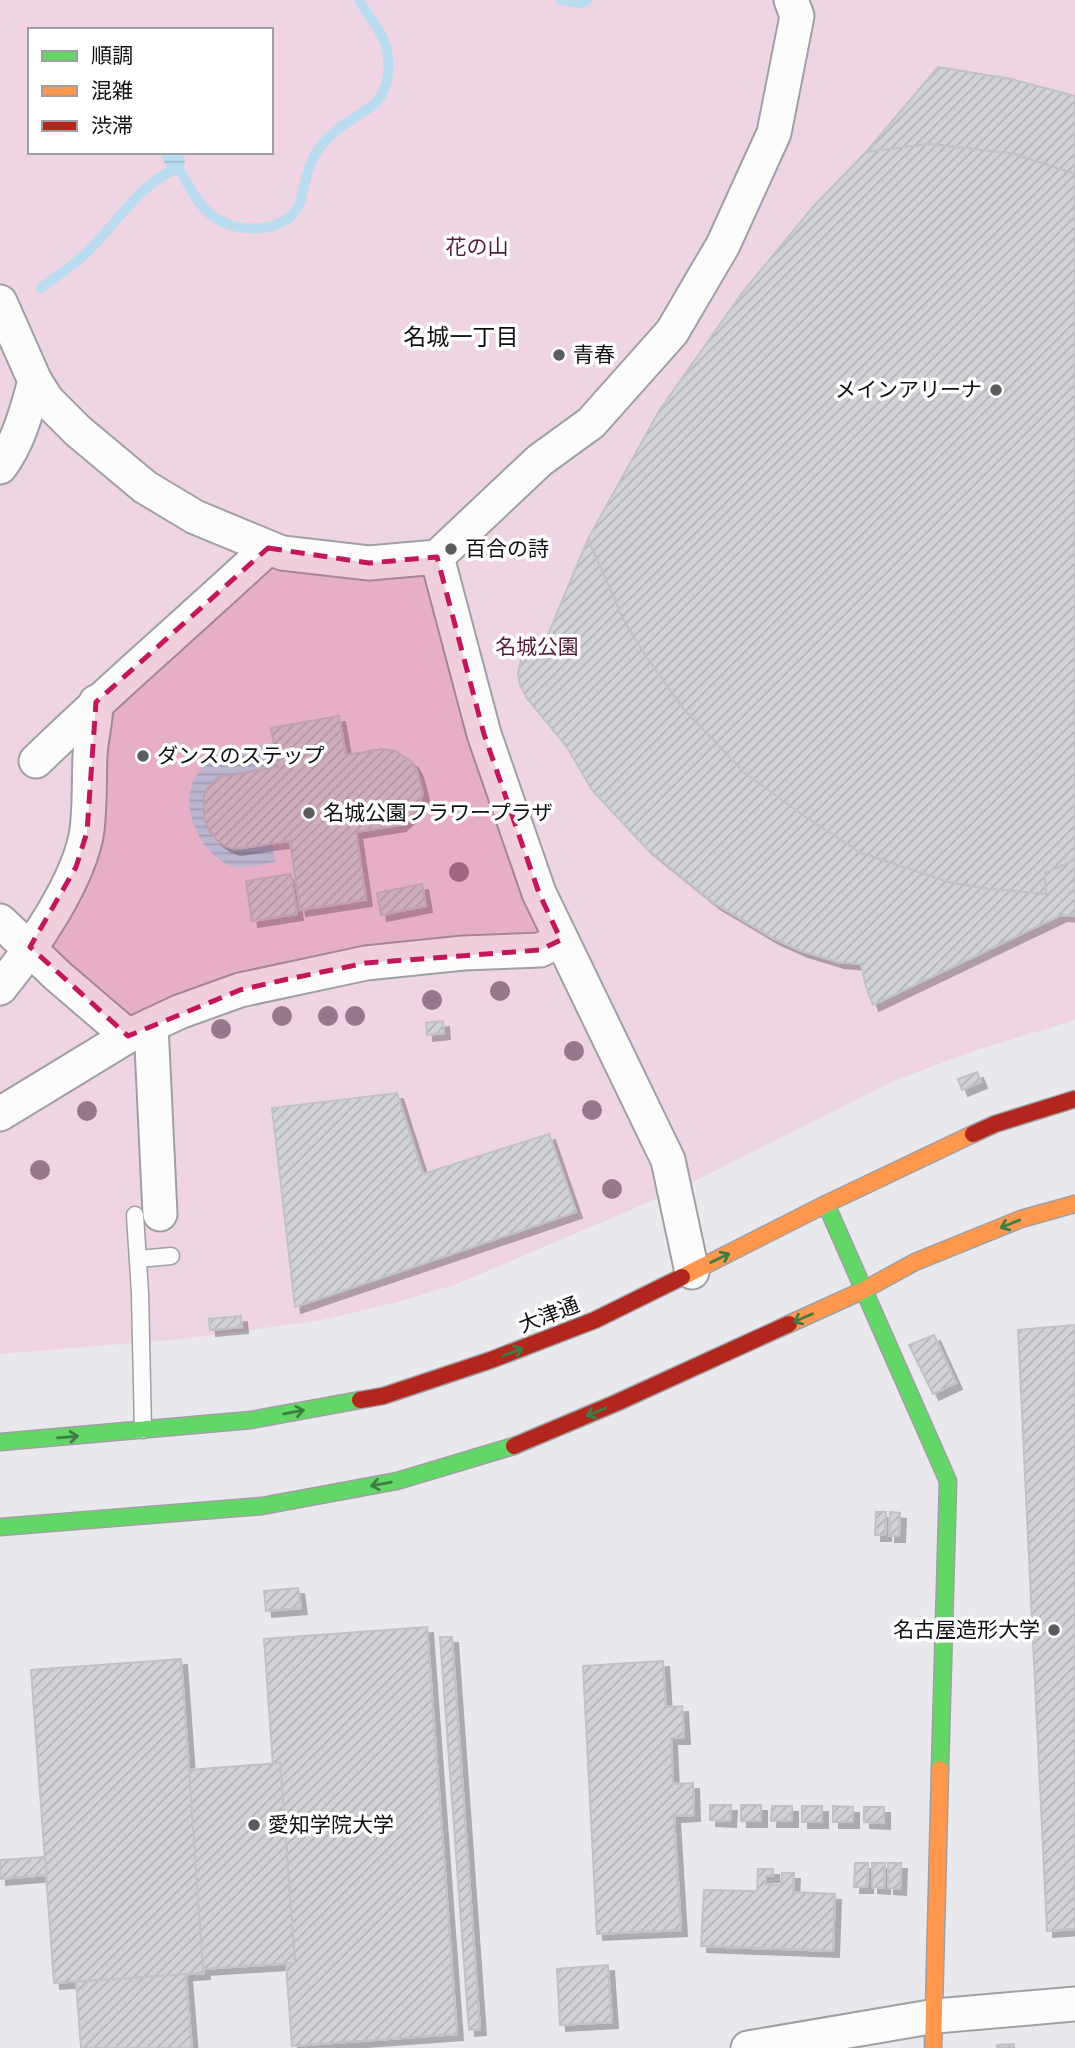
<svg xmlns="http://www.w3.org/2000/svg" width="1075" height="2048" font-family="'DM Sans','Noto Sans JP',sans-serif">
	<defs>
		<pattern id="water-rules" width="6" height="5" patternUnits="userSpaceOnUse" patternTransform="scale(1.75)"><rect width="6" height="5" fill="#b9dcee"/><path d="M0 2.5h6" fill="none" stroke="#9ebccb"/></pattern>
		<pattern id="building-hatch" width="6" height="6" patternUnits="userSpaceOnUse" patternTransform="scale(1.75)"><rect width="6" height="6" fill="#d1d2d5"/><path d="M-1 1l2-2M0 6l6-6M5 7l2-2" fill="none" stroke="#b2b3b6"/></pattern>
		<filter id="shadow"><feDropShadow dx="6" dy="6" stdDeviation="0" flood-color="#0004"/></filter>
	</defs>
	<rect width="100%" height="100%" fill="#e9e9ed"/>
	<path fill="#efd5e3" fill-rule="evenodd" d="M0 0H1075V1020L974 1051 896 1080 675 1191 457 1284 398 1302 317 1321 183 1339 0 1354ZM30 30H271V152H30Z"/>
	<g fill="url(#water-rules)">
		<path d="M159 152H183L185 164 171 175Z"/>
		<path d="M274 743 278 767 219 777C215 789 208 801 205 814 204 820 208 828 212 834 228 855 250 847 272 844L275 862C262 864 245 870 232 866 197 854 173 796 203 767 223 748 249 747 274 743Z"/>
	</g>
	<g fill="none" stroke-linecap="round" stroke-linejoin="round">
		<g stroke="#b9dcee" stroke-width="10">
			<path d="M561 0 579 3 587 0"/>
			<path d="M41 288C55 277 71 267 84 255 110 232 145 176 179 169 188 183 196 202 209 213 231 233 283 237 299 205 302 201 301 194 303 190 306 177 311 160 318 150 332 129 353 120 372 106 390 92 392 61 384 41 378 26 367 14 359 0"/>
		</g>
	</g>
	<g fill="url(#building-hatch)" stroke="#c1c2c5" stroke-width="2" filter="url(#shadow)">
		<path d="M938 67 1011 79 1075 96V174L1015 154 930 144 866 152Z"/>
		<path d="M930 144 1015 154 1075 174V860L1045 873 1046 894 989 889 948 882 859 852 801 814 745 773 686 712 645 655 624 621 588 539 659 411 742 293 812 208 866 152Z"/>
		<path d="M588 539 624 621 645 655 686 712 745 773 801 814 859 852 948 882 989 889 1046 894 1045 873 1075 860V916L1061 915 873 1005 866 987 861 964 838 962 802 951 773 938 714 903 646 848 592 790 567 747 526 697 520 685 518 674 523 649 539 656Z"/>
		<path d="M339 716 346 755 382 749 395 751 412 762 417 771 423 794 416 810 400 825 356 832 366 900 300 910 290 841 235 849 226 846 217 840 209 830 204 817V795L209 786 219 777 278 767 271 728Z"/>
		<path d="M291 874 297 914 252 921 246 881Z"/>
		<path d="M422 884 426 906 381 915 377 893Z"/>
		<path d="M443 1021 444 1033 427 1035 426 1023Z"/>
		<path d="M977 1072 981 1082 962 1090 958 1079Z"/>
		<path d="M397 1093 423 1174 549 1134 576 1212 295 1307 272 1108Z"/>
		<path d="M241 1316 242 1327 210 1330 209 1319Z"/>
		<path d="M1075 1325V1929L1047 1931 1018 1330Z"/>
		<path d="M934 1335 956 1383 933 1394 909 1345Z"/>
		<path d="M876 1512H886L885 1535H875Z"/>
		<path d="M890 1512 900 1513 899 1536H889Z"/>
		<path d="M298 1588 301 1608 266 1611 264 1591Z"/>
		<path d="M427 1627 457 2034 292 2046 286 1963H295L280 1763 273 1764 264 1639Z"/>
		<path d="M440 1637H452L480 2029 469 2030Z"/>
		<path d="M181 1659 204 1973 54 1983 31 1670Z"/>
		<path d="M663 1661 666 1707 682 1706 684 1738H671L673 1784 693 1783 694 1815 674 1816 681 1930 597 1934 583 1666Z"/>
		<path d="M280 1763 295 1963 203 1969 189 1770Z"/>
		<path d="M710 1805H731L730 1821 710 1820Z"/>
		<rect x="741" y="1805" width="20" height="16"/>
		<path d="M772 1806H792V1821H771Z"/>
		<rect x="802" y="1806" width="20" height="16"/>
		<path d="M833 1806 853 1807V1822H833Z"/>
		<path d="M864 1807H884V1823L864 1822Z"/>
		<path d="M45 1857 47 1875 0 1879V1860Z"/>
		<path d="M855 1863H868L867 1887H854Z"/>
		<path d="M872 1863H885L884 1888 872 1887Z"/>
		<path d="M888 1863H901L900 1889 888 1888Z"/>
		<path d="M758 1869H773V1876H766V1884L781 1885 782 1873H794L793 1892 835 1894 833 1951 701 1946 704 1890 757 1891Z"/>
		<path d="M608 1965 612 2022 560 2025 557 1969Z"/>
		<path d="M186 1974 192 2048H81L76 1982Z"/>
		<path d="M1014 2044V2048H997V2045Z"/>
	</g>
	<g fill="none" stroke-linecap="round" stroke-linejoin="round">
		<g stroke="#a0a0a3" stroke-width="19">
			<g id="lane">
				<path d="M135 1215 140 1293 143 1430"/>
				<path d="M138 1259 171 1256"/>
			</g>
		</g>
		<g stroke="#a0a0a3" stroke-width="37">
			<g id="street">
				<path d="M0 302 35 381 47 400 78 431 145 487 195 517 282 553 369 563 437 557 540 460 591 423 672 332 723 245 774 133 797 16 791 0"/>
				<path d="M0 467C19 442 27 410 35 381"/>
				<path d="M437 557 484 734 539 893 668 1160 692 1272"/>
				<path d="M36 761C111 688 191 620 268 548"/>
				<path d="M0 921 58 976 128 1036"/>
				<path d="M0 988C32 949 80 880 87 830 90 805 89 780 90 755 91 737 96 722 96 702"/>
				<path d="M151 1025 160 1214"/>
				<path d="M0 1114 128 1036 179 1012 240 990 366 963 463 953 540 950 561 940"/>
				<path d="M748 2048 936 2016 1075 2004"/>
			</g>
		</g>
		<g stroke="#a0a0a3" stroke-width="19">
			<g id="fast">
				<path d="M826 1204 948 1481 940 1769"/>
				<path d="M0 1442 251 1420 360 1400"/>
				<path d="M0 1527 262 1506 397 1481 514 1446"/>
			</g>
		</g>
		<g stroke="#a0a0a3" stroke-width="19">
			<g id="slow">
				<path d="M682 1277 826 1204 973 1134"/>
				<path d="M789 1324 864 1290 915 1262 1021 1219 1075 1204"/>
				<path d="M933 2048 940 1769"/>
			</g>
		</g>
		<g stroke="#a0a0a3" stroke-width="19">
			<g id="jam">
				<path d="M973 1134 995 1124 1075 1099"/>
				<path d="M360 1400 383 1396 491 1360 595 1320 682 1277"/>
				<path d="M514 1446 616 1403 789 1324"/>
			</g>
		</g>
		<use href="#lane" stroke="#fcfcfc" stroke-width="16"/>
		<use href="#street" stroke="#fcfcfc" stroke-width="33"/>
		<use href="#fast" stroke="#63d668" stroke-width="16"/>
		<use href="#slow" stroke="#ff974d" stroke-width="16"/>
		<use href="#jam" stroke="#b3261e" stroke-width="16"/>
	</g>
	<g fill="#97788b">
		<circle cx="459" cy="872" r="10"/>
		<circle cx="500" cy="991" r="10"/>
		<circle cx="432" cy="1000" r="10"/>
		<circle cx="282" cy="1016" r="10"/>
		<circle cx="328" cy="1016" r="10"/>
		<circle cx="355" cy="1016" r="10"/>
		<circle cx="221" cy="1029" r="10"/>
		<circle cx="574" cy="1051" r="10"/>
		<circle cx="592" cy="1110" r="10"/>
		<circle cx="87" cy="1111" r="10"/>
		<circle cx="40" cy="1170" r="10"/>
		<circle cx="612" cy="1189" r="10"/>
	</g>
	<defs><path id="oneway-shaft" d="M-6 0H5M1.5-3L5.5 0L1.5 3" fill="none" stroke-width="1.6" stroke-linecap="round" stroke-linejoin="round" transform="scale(1.75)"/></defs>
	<g stroke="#3e7d42">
		<use href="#oneway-shaft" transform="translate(1010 1224) rotate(158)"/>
		<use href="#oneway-shaft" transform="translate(720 1258) rotate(-26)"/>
		<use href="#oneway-shaft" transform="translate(803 1318) rotate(156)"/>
		<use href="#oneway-shaft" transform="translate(513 1352) rotate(-21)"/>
		<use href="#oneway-shaft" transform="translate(294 1412) rotate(-10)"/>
		<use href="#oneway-shaft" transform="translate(596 1412) rotate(157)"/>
		<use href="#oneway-shaft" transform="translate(68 1437) rotate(-5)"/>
		<use href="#oneway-shaft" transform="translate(381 1484) rotate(170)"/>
	</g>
	<path fill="#c2185b" fill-opacity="0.2" stroke="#c2185b" stroke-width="5" stroke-dasharray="14 9" stroke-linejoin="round" d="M268 548 369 563 437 557 484 734 539 893 561 940 540 950 366 963 288 979 240 990 128 1036 30 947 76 867 87 832 96 702Z"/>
	<g fill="#5c5c5f" stroke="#fff" stroke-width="2.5">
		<circle cx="559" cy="355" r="7"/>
		<circle cx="996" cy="390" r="7"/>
		<circle cx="451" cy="549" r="7"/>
		<circle cx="143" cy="756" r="7"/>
		<circle cx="309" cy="813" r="7"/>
		<circle cx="1054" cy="1630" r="7"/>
		<circle cx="254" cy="1825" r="7"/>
	</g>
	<g text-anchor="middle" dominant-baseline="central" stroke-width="7" stroke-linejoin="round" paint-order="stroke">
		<g font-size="21" fill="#541c3a" stroke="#fff">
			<text x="477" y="247">花の山</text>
			<text x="537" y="647">名城公園</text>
		</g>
		<g font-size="21" fill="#101013" stroke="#fff" text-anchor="start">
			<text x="573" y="355">青春</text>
			<text x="982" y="390" text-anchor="end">メインアリーナ</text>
			<text x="465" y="549">百合の詩</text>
			<text x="157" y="756">ダンスのステップ</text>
			<text x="323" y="813">名城公園フラワープラザ</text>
			<text x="1040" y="1630" text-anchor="end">名古屋造形大学</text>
			<text x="268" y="1825">愛知学院大学</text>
		</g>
		<g font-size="21" fill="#101013" stroke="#fff">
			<text transform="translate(549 1315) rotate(-21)">大津通</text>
		</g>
		<g font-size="23" fill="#101013" stroke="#fff">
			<text x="461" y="337">名城一丁目</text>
		</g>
	</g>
	<rect x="28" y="28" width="245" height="126" fill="#ffffff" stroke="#9f9fa1" stroke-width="2"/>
	<rect x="42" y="51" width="35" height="10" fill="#63d668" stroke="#9f9fa1" stroke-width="2"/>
	<text x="91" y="63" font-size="21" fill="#101013">順調</text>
	<rect x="42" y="86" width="35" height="10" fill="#ff974d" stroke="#9f9fa1" stroke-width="2"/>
	<text x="91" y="98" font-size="21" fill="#101013">混雑</text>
	<rect x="42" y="121" width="35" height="10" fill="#b3261e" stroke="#9f9fa1" stroke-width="2"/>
	<text x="91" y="133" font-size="21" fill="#101013">渋滞</text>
</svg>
